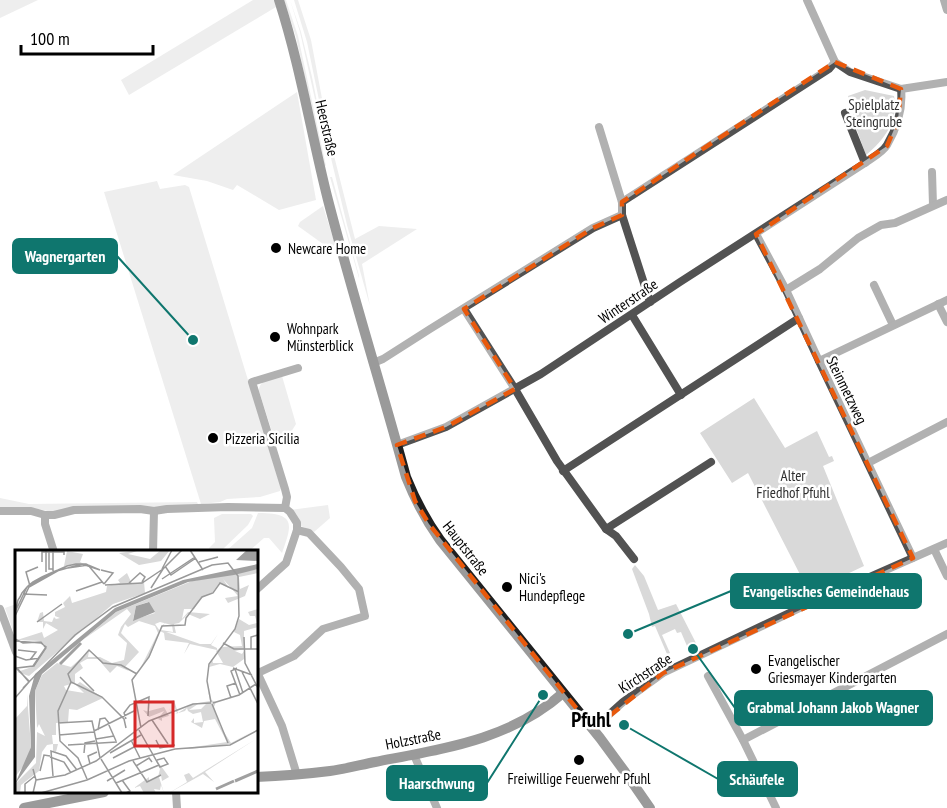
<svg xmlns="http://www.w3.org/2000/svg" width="947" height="808" font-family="'PT Sans Narrow',sans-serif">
	<rect width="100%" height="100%" fill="#fff"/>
	<g fill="#d9d9d9">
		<path d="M0 0H38L0 18Z"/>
		<path d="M253 0H274L276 7 129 95 121 80Z"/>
		<path d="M284 0H286L298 36 326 166 324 165 296 37Z"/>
		<path d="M290 0 301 32 312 77 329 162 300 32Z"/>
		<path d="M294 0H298L311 40 329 136 355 239 379 226 417 229 362 264 370 306 347 225 331 158 307 42Z"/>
		<path d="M865 90 894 96C899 121 884 140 866 155L852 117 854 113 848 96Z"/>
		<path d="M297 92 316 200 279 210 237 185 233 190 207 181 173 175Z"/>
		<path d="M330 177H332L359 276V278Z"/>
		<path d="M157 181 160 189 185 185 189 187 281 488 280 491 260 497 227 499 220 502 201 504 104 192Z"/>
		<path d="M323 206 334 241V246L332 249H330L298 226 300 222Z"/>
		<path d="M282 376 296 424 291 432 274 438 259 391C259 379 273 379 282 376Z"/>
		<path d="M754 398 785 448 817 431 829 457 832 456 834 461 823 466 864 566 809 592 748 473 732 483 700 433Z"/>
		<path d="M0 498 29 504 197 502 198 504 156 508 53 512 33 508 0 509Z"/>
		<path d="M328 505 330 518 314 532 301 526 296 514 290 510Z"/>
		<path d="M258 513C295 513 293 523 282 553L269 538H264L249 551H226L252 528Z"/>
		<path d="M222 514H251L253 516 248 525 223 549 219 551H211L209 548 215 542 214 518Z"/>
		<path d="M635 565 644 576 658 610 676 604 697 645 687 646 681 632 677 633 675 629 662 635 670 653 667 654 655 626 652 627 649 614 632 569Z"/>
		<path d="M16 604V639L5 608Z"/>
	</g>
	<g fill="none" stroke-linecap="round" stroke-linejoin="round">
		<g stroke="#525252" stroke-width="8">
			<path d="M807 0 835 62 850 72 901 89 947 82"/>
			<path d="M944 0 947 10"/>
			<path d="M845 113 865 163"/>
			<path d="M599 127 622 202V215L650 302"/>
			<path d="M932 172 933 205"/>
			<path d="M622 202 829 69 835 62"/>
			<path d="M756 234 786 290 819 361 913 558"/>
			<path d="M874 285 893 325"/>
			<path d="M786 290 820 269 858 238 881 225 895 223 947 200"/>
			<path d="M938 304 947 322"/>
			<path d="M464 309 515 389 557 461 606 529 616 536 634 559"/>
			<path d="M632 315 681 395"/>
			<path d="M819 361 947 300"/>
			<path d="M373 363 383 359 430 329 593 228 622 215"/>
			<path d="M397 445 446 427 541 374 680 282 865 163C872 158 883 152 887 145 897 128 903 108 901 89"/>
			<path d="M868 463 947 422"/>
			<path d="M563 471 799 318"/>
			<path d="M285 508 287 497 285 489 252 382 298 368"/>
			<path d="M0 511H31L45 515H54L74 510 140 509 154 511 167 509 228 507 285 508 290 512 297 523V530L286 563 256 590"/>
			<path d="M45 515V524L54 552"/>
			<path d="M606 529 711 462"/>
			<path d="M934 549 947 576"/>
			<path d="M153 552 154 511"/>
			<path d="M0 609 16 652"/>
			<path d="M256 670 282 726 297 775"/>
			<path d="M258 673 294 656 323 629 365 616 359 589 341 567 309 533 297 530"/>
			<path d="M708 676 743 740 776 808"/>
			<path d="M593 729 623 702 663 673 802 607 947 543"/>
			<path d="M743 740 947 634"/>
			<path d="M414 755 437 808"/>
			<path d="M176 792 177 808"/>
		</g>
		<g stroke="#1f1f1f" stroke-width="10">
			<path d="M279 0C300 65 311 133 328 200 352 293 381 385 406 477 416 502 425 519 440 540L600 738 625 772 650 808"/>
			<path d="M256 777C281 776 306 774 330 771 345 769 360 765 375 762 442 749 510 740 563 693"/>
			<path d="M24 808 104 792"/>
		</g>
	</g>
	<path d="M0 0H947V808H0ZM835 62 901 89 898 120 887 146 756 234 913 558 663 673 593 729 429 524 415 501 397 445 446 427 515 389 464 309 593 228 622 215V202Z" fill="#fff" fill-opacity=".55" fill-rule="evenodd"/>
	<path fill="none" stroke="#e8590c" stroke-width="4.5" stroke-dasharray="12 8" stroke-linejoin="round" d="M835 62 901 89 898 120 887 146 756 234 913 558 663 673 593 729 429 524 415 501 397 445 446 427 515 389 464 309 593 228 622 215V202Z"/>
	<g fill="#000" stroke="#fff" stroke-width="2">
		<circle cx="276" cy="248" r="6"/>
		<circle cx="275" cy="337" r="6"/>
		<circle cx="213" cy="438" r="6"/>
		<circle cx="507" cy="587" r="6"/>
		<circle cx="756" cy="669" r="6"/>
		<circle cx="579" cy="760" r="6"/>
	</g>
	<g text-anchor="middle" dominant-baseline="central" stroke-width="5" stroke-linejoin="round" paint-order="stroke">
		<g font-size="15" fill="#303030" stroke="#fff">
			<text x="874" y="104">Spielplatz<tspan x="874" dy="17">Steingrube</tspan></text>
			<text x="793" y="475">Alter<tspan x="793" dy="17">Friedhof Pfuhl</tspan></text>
		</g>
		<g font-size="15" fill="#000" stroke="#fff">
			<text transform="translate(327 128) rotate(77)">Heerstraße</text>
			<text transform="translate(628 301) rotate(-34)">Winterstraße</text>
			<text transform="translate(847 390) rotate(64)">Steinmetzweg</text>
			<text transform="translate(466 548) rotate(52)">Hauptstraße</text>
			<text transform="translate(645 673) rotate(-33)">Kirchstraße</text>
			<text transform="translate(413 739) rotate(-11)">Holzstraße</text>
		</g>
		<g font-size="15" fill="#000" stroke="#fff" text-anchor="start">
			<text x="288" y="248">Newcare Home</text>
			<text x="287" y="328">Wohnpark<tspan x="287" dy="17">Münsterblick</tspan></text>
			<text x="225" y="438">Pizzeria Sicilia</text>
			<text x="519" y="578">Nici's<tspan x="519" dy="17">Hundepflege</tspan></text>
			<text x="768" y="660">Evangelischer<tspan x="768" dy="17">Griesmayer Kindergarten</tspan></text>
			<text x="579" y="778" text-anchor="middle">Freiwillige Feuerwehr Pfuhl</text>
		</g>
		<g font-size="21" font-weight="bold" fill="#000" stroke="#fff">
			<text x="591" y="719">Pfuhl</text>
		</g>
	</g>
	<g transform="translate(15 550)">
		<rect width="243" height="243" fill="#fff"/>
		<path d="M125 0 113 4 135 9 146 0H155L146 11 124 15 104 3ZM52 1 68 4 65 12 69 14 49 16ZM243 19V23L224 27 225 39 234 35 230 46 213 53 210 48 223 46 208 29 214 38 204 33 197 43 186 48 179 59H169L167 69 173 62 195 64 185 69 173 64 164 73 159 74 161 83 151 82 185 94H196L203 84 196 95 202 98V100L175 94 169 104 174 93 150 90 149 83 145 81 146 79 147 76 150 73 146 80 158 82 157 75 145 72 140 74 145 81 135 106 126 117 143 83 140 76 124 71 113 77 110 74 106 83 124 102 110 117 114 121 102 116 95 123 83 109H72L65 113 68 118 60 124V133L49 136 51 140 69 143 61 135 65 132 88 148 62 160 54 159 53 172 41 173V185H37L38 194H43L41 202 38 201V194L32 195 27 202 24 221 6 235 5 243H0V234L21 213 22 182 30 186 24 174 22 178 20 141 27 125 42 113 56 117 74 101 73 107H85L97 113 109 110 112 93 103 85 106 77 116 64 112 59 69 89 101 62 177 31ZM133 52 140 63 118 70 121 56ZM112 23 117 34 129 32 130 43 98 54 14 126 2 122 20 116 32 98 26 91 2 90 27 82 29 88 43 80 31 73 28 79V72H22L25 63 28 62 29 71 37 72 39 67 41 69 45 68 40 66V62L50 57 48 53 55 46 57 53 91 42 92 36 105 33 103 30ZM243 59V77L229 81V99L220 101 227 104 229 101V109L218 117 205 114 194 117 197 109 198 113H208L201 101 206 97 227 96 225 85 219 82 224 69 234 75 242 73 240 66H235L233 62ZM193 140 196 150 201 152 199 157 205 176 216 193 238 181 215 194 177 199H166L212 192 200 169 189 171 187 178 176 172 179 168V173L188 172 186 162 178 164 173 161 172 158 170 161 147 168V171L143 169 149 161 134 167 128 160 134 162V154L135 147 134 161 149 157 154 166 157 165 154 158 158 165 162 163 156 151 159 150 163 163 177 154H183L174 160 186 159 191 154 183 153 195 151ZM12 144 16 197 10 214 0 227V169L12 156ZM241 189 190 222 199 232 188 224 154 243 172 232 169 225 174 223 178 228ZM138 205 154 227 147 231 146 225 144 227 149 243 146 235 145 240 139 239 141 243H129L125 236 119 238 134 227V231L143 227 145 219Z" fill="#d9d9d9" fill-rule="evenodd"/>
		<path d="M232 0H243V11L221 10ZM243 14V19L219 25 173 32 101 62 27 124 20 141V207L0 234 16 197 14 146 20 124 100 58 168 30ZM134 52 140 62 118 71 121 56Z" fill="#a0a0a0"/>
		<path fill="none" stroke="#a0a0a0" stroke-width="3" d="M45 114 66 93M220 231 243 221M201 239 219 231"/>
		<path fill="none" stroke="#999" stroke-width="1.5" d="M175 0 188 20M31 1V22M34 2V19H38M27 12V2H49V5M184 12 203 7M150 16 156 25 181 8M147 19 157 0M86 20 98 23 89 34M38 21V1M147 29 180 7M114 33 125 23 130 27 127 32M90 35 127 33 148 19M15 36 11 22 23 17M136 38 148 19 167 0M61 41 87 32M8 44 32 45M0 62 3 50 5 47 7 43 12 37 14 35 18 32 27 27 38 22 43 20 52 16 61 14H71L73 15 85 20 67 14 38 22 12 37 0 62M0 66 14 37 46 19 73 15 89 34M22 72 47 54M229 87 230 113 243 138M0 89 8 93 26 92 31 98 19 116 2 118 14 132 0 148M0 91 26 93 31 97 18 116 1 118 14 131M208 93 219 99H243M236 99V87L243 85M3 100 21 102 15 110M0 106 11 110 25 108M218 118 237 125M222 118 216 121 225 145M220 119 228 143M227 122 243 154M65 127 79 141M56 132 43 161 45 191 63 208 72 229M8 138 60 85 98 57 197 15 213 13 223 26 224 66 220 79 194 114 192 131 196 152M216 148 212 136 221 133M198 153 224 145 241 134M197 154 213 193M111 169 109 163 115 155 134 147 133 166M137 170 153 194M43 173 77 171 85 208M93 173 101 191M111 178 109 169 87 147 56 132 53 124 74 100 88 113 106 115 122 124M126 178 117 130 134 107 147 76 170 75 171 68 187 47 198 43 205 33 224 42M83 180 85 169 90 168 94 173M124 180 145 217 153 214 149 208 142 210M79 181 121 160M44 185 79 182M81 189 99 186M116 190 125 208M141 190 145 198 160 195M53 195 102 192M69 203 70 193 80 191M95 203 126 185M35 207 49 212 56 223M98 208 119 197M86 209 107 243M118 211 132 232 146 225M75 214 73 206 82 202M121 216 134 208 137 212M18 219 21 230 18 243M25 221 29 205 35 206M38 226 36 201 51 206 62 220M21 230 50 225 81 211 134 171 178 154 196 153M72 230 114 211 160 199 215 195 243 180M107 230 115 241 111 243M92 231 110 220M101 233 144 215M10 243V234L20 226M26 243 72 230"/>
		<path fill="#d62828" fill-opacity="0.15" stroke="#d62828" stroke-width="3" d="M120 152H158V196H120Z"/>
		<rect width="243" height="243" fill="none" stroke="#000" stroke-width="3"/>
	</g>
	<path fill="none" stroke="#0f766e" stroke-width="2" d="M193 340L117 256M628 634L731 591M693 649L735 708M624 725L718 779M543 695L487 783"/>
	<g fill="#0f766e" stroke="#fff" stroke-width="2">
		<circle cx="193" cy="340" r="6"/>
		<circle cx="628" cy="634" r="6"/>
		<circle cx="693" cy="649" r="6"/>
		<circle cx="624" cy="725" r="6"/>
		<circle cx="543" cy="695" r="6"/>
	</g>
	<g fill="#0f766e" stroke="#0f766e" stroke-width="2">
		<rect x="13" y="239" width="104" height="34" rx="6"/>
		<rect x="731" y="574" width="190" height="34" rx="6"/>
		<rect x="735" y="691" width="197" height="34" rx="6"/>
		<rect x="718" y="762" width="79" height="34" rx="6"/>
		<rect x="387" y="766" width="100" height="34" rx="6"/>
	</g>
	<g font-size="16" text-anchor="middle" font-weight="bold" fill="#fff">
		<text x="65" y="262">Wagnergarten</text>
		<text x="826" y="597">Evangelisches Gemeindehaus</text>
		<text x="833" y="713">Grabmal Johann Jakob Wagner</text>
		<text x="757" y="785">Schäufele</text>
		<text x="437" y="789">Haarschwung</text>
	</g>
	<path d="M21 45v9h132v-9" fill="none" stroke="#000000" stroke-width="3"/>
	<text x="30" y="45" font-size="18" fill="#000000" stroke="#ffffff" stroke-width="4.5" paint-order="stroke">100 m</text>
</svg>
